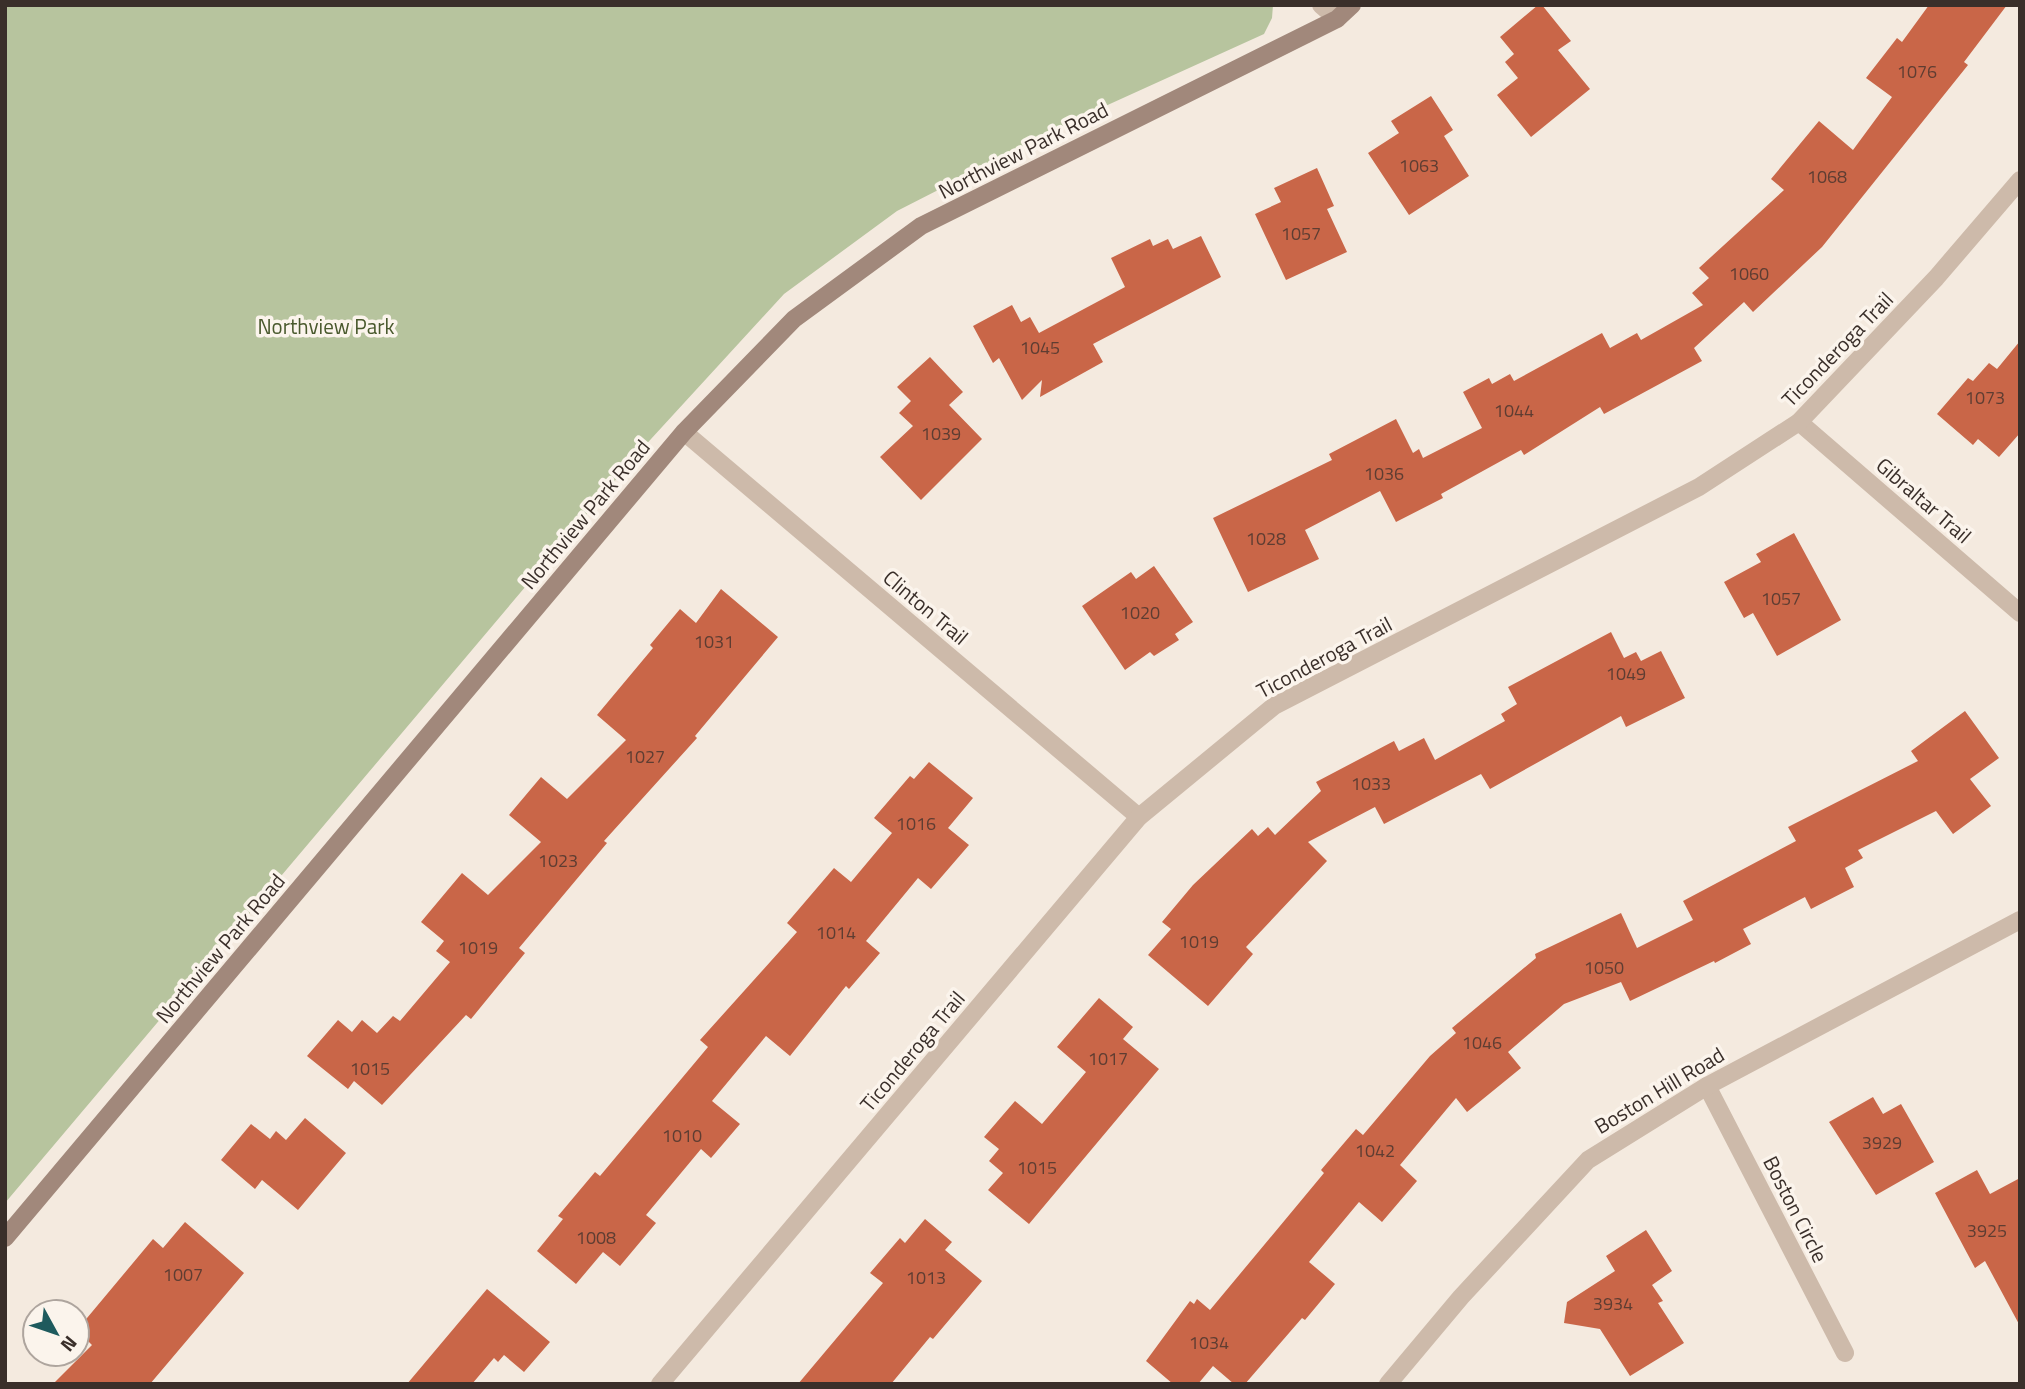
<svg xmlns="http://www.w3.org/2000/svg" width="2025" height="1389" font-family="'Titillium Web',sans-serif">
	<rect width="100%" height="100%" fill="#f4eadf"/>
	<path fill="#b7c49e" d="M5 5H1273L1272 18 1264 34 1079 118 897 211 784 294 640 451 5 1203Z"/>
	<g fill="#c96648">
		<path d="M1538 5H1542L1571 41 1558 50 1590 89 1531 137 1497 95 1518 78 1505 62 1514 54 1500 37Z"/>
		<path d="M1929 5H2007L1964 62 1968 65 1822 247 1753 312 1744 302 1694 348 1702 361 1604 414 1600 407 1524 455 1521 450 1441 494 1443 498 1396 522 1380 491 1305 530 1319 559 1248 592 1213 518 1332 460 1329 454 1396 419 1413 453 1419 449 1423 458 1482 428 1463 392 1489 378 1492 384 1510 374 1514 381 1602 333 1610 348 1637 333 1641 340 1703 305 1692 293 1709 278 1699 268 1784 190 1771 179 1819 121 1853 150 1892 97 1866 78 1897 38 1902 42Z"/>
		<path d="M1431 96 1453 130 1444 136 1469 176 1409 215 1368 153 1399 133 1391 121Z"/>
		<path d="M1317 168 1334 206 1327 209 1347 252 1286 280 1255 214 1281 202 1274 188Z"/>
		<path d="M1201 236 1221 277 1093 344 1103 362 1040 397 1042 380 1022 400 999 358 993 363 973 326 1012 305 1021 322 1030 317 1039 333 1125 287 1111 258 1150 239 1153 246 1168 239 1173 249Z"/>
		<path d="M2020 341V433L1999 457 1978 439 1973 445 1937 414 1968 378 1973 381 1989 363 1997 369Z"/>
		<path d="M930 357 963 392 949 405 982 439 921 500 880 457 913 426 899 413 911 401 897 387Z"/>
		<path d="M1794 533 1841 620 1777 656 1753 613 1744 618 1724 582 1761 562 1756 554Z"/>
		<path d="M1154 566 1193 622 1175 634 1179 640 1154 656 1150 652 1125 670 1082 606 1131 572 1136 579Z"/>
		<path d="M721 589 778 637 695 736 697 738 604 841 607 843 519 948 525 953 471 1019 466 1015 382 1105 354 1081 348 1089 307 1056 338 1020 352 1032 362 1020 377 1033 393 1016 400 1021 450 962 436 951 444 941 421 922 462 873 488 895 541 842 509 815 541 777 567 799 626 740 597 715 653 648 650 645 680 609 696 623Z"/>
		<path d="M1611 632 1624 658 1636 652 1641 661 1661 651 1685 698 1626 727 1621 716 1490 789 1481 774 1384 824 1375 807 1308 842 1327 861 1246 947 1253 954 1208 1006 1148 955 1171 929 1162 922 1193 885 1252 829 1258 836 1268 827 1275 835 1321 791 1316 782 1394 741 1399 751 1424 738 1435 760 1505 721 1501 714 1517 704 1508 687Z"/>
		<path d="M1965 711 1999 758 1970 779 1991 806 1953 834 1936 811 1858 850 1863 858 1845 868 1854 887 1811 909 1805 897 1743 929 1751 944 1715 963 1714 961 1630 1001 1621 982 1564 1004 1508 1052 1521 1068 1467 1112 1456 1098 1400 1165 1417 1181 1382 1222 1359 1202 1309 1262 1335 1284 1305 1320 1302 1318 1245 1384H1234L1213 1366 1198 1384H1173L1146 1361 1190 1301 1194 1304 1197 1299 1210 1310 1324 1173 1321 1170 1356 1129 1363 1135 1430 1056 1456 1033 1452 1028 1536 958 1535 954 1621 913 1637 948 1693 920 1683 901 1796 841 1788 827 1918 761 1911 751Z"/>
		<path d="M929 762 973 798 948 828 969 845 931 889 918 878 866 941 880 953 849 989 846 986 790 1056 766 1036 712 1101 740 1124 711 1158 701 1149 646 1215 656 1223 620 1266 603 1252 576 1284 537 1251 563 1219 558 1216 595 1172 600 1176 708 1047 700 1040 797 932 787 923 834 868 851 882 892 833 874 818 910 776 914 779Z"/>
		<path d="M1099 998 1133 1027 1123 1039 1159 1069 1029 1224 988 1190 1003 1173 989 1161 999 1149 984 1137 1015 1101 1042 1124 1086 1072 1057 1047Z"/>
		<path d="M1873 1097 1883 1114 1901 1104 1934 1162 1876 1195 1829 1122Z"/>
		<path d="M305 1118 346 1153 298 1210 262 1180 255 1189 221 1160 251 1124 270 1139 276 1131 286 1140Z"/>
		<path d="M1977 1170 1990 1194 2020 1178V1326L1985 1261 1975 1268 1935 1193Z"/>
		<path d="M925 1219 952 1242 945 1250 982 1281 933 1339 930 1337 891 1384H798L883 1283 870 1273 900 1238 905 1243Z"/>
		<path d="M185 1222 244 1273 150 1384H53L92 1345 77 1330 153 1239 163 1248Z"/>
		<path d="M1646 1230 1672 1271 1652 1285 1663 1301 1658 1303 1684 1343 1630 1376 1600 1329 1564 1323 1567 1302 1615 1271 1606 1256Z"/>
		<path d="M487 1289 550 1342 524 1372 504 1355 498 1362 494 1358 472 1384H407Z"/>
	</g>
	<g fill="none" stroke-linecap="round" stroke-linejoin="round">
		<g stroke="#cdbaaa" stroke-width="18">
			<path d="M1321 5 1337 19"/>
			<path d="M1799 422 2020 613"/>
			<path d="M684 432 1139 817"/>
			<path d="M1707 1086 1845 1353"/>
			<path d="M660 1384 1139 817 1274 706 1699 487 1799 422 1936 278 2020 180"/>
			<path d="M1388 1384 1461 1297 1588 1160 1707 1086 2020 920"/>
		</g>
		<path stroke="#a1887b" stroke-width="18" d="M5 1238 684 432 794 319 921 226 1337 19 1352 5"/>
	</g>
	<g text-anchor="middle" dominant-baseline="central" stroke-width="7" stroke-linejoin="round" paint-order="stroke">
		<g font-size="18" fill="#5e3d32">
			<text x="1917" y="71">1076</text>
			<text x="1419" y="165">1063</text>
			<text x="1827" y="176">1068</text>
			<text x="1301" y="233">1057</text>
			<text x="1749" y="273">1060</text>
			<text x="1040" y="347">1045</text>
			<text x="1985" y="397">1073</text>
			<text x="1514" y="410">1044</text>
			<text x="941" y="433">1039</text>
			<text x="1384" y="473">1036</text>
			<text x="1266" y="538">1028</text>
			<text x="1781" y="598">1057</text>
			<text x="1140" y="612">1020</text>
			<text x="714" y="641">1031</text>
			<text x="1626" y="673">1049</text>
			<text x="645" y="756">1027</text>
			<text x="1371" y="783">1033</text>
			<text x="916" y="823">1016</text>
			<text x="558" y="860">1023</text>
			<text x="836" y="932">1014</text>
			<text x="1199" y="941">1019</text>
			<text x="478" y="947">1019</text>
			<text x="1604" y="967">1050</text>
			<text x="1482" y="1042">1046</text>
			<text x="1108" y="1058">1017</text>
			<text x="370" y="1068">1015</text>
			<text x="682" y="1135">1010</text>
			<text x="1882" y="1142">3929</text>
			<text x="1375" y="1150">1042</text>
			<text x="1037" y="1167">1015</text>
			<text x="1987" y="1230">3925</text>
			<text x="596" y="1237">1008</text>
			<text x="183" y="1274">1007</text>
			<text x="926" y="1277">1013</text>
			<text x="1613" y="1303">3934</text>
			<text x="1209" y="1342">1034</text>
		</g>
		<g font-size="21" fill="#3a2f2a" stroke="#fbf4ec">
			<text transform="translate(1023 150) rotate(-27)">Northview Park Road</text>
			<text transform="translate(1837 349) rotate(-46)">Ticonderoga Trail</text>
			<text transform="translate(1924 500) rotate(41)">Gibraltar Trail</text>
			<text transform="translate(585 514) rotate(-50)">Northview Park Road</text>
			<text transform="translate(926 607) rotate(40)">Clinton Trail</text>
			<text transform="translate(1324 657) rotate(-28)">Ticonderoga Trail</text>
			<text transform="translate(220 948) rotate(-50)">Northview Park Road</text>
			<text transform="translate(912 1051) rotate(-50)">Ticonderoga Trail</text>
			<text transform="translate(1659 1090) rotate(-31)">Boston Hill Road</text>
			<text transform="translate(1796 1209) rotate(63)">Boston Circle</text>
		</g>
		<g font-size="21" fill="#49592d" stroke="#fbf4ec">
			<text x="326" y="326">Northview Park</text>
		</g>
	</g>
	<rect width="2025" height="1389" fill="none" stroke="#3a2f2a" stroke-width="14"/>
	<g transform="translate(56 1333) rotate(130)"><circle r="33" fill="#fbf4ec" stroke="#aea59e" stroke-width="2"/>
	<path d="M0-5L12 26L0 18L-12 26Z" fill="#1e5a5d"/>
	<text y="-10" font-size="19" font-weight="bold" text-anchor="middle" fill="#3a2f2a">N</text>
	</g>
</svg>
